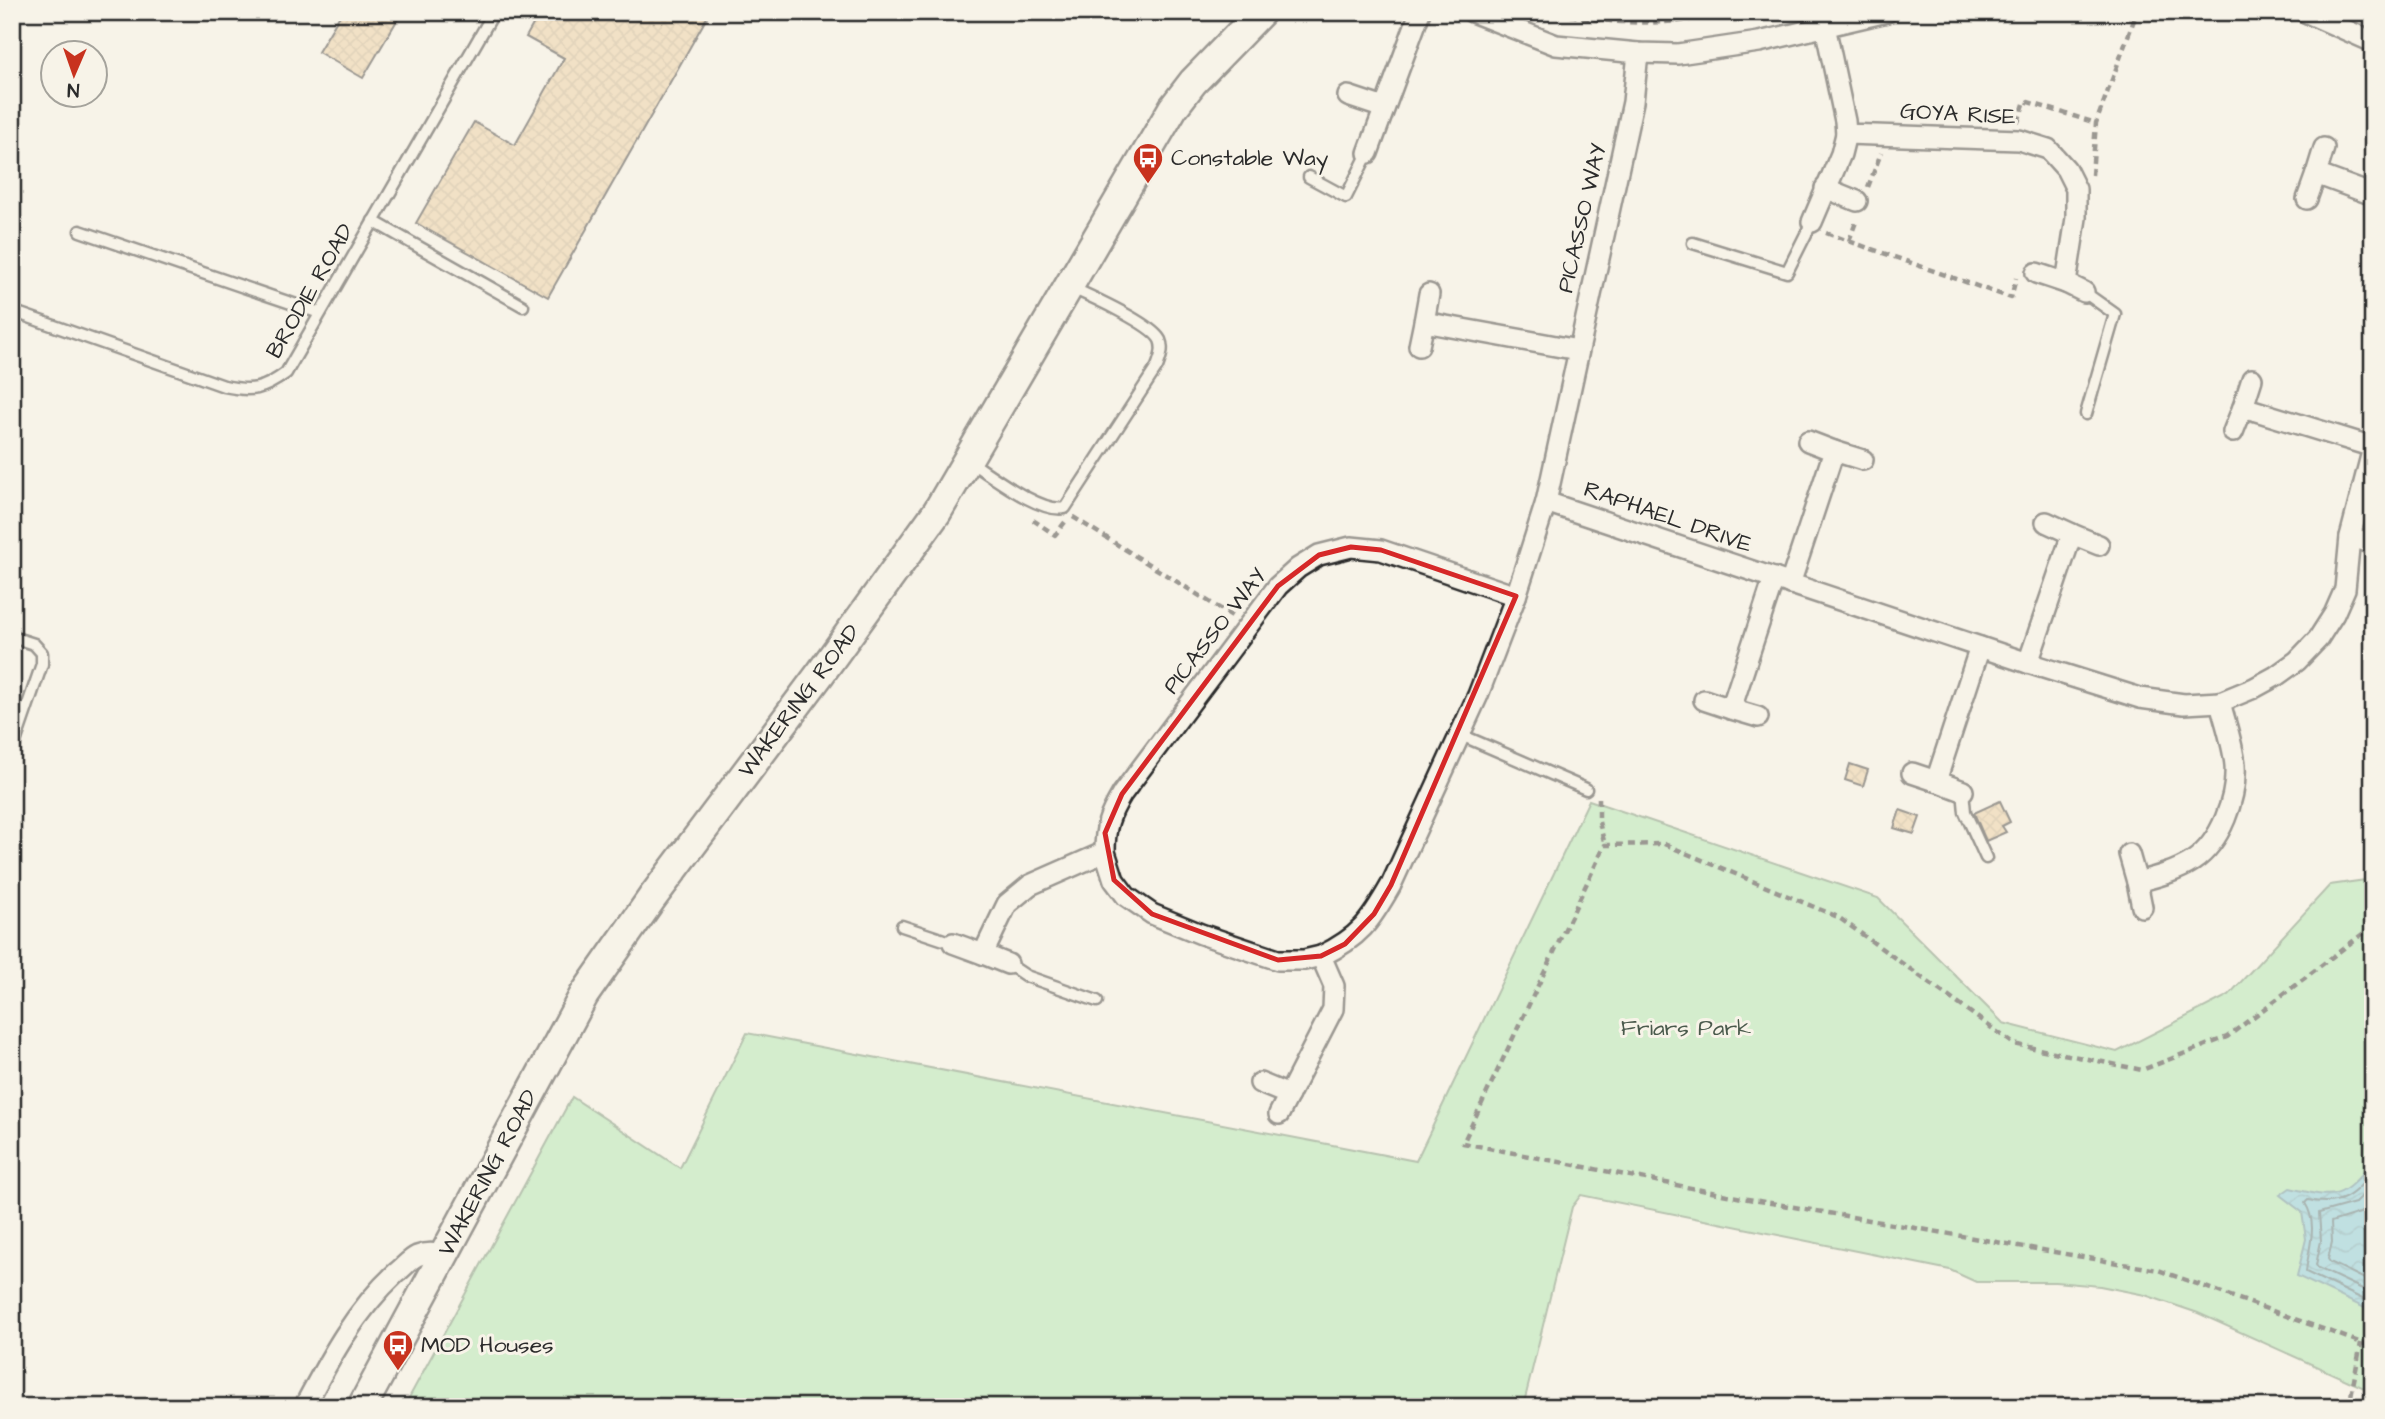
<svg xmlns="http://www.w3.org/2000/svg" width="2385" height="1419" font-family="'Architects Daughter',sans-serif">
	<defs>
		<pattern id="water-waves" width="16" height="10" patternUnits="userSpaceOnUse" patternTransform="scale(1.75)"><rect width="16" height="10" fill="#7ccada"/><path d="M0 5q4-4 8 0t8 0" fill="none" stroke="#66a4b1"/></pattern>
		<pattern id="building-cross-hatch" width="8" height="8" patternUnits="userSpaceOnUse" patternTransform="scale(1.75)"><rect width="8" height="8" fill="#e9cc9d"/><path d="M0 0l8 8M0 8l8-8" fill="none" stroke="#c8af87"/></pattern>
	</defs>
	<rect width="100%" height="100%" fill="#f7f3e8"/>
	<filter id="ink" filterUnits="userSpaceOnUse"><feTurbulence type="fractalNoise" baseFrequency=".0143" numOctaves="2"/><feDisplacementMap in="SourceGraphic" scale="14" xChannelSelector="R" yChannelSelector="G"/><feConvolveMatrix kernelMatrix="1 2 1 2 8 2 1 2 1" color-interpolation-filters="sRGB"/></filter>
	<g filter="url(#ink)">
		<path fill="#a8e6ad" stroke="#6a886c" stroke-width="2" d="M1589 800 1878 898 2003 1023 2117 1052 2229 995 2330 885 2373 879V1392L2198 1313 2145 1295 2100 1286 2055 1282H1976L1950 1270 1581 1195 1572 1207 1523 1407H404L572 1097 680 1168 747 1033 1416 1161Z"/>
		<path fill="url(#water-waves)" stroke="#5c8a94" stroke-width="2" d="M2373 1162V1312L2297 1276 2306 1239 2302 1212 2280 1195 2290 1188C2339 1200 2340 1199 2373 1162Z"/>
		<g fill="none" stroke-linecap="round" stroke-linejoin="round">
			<g stroke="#4b6b71" stroke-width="2">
				<path d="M2373 1172C2352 1196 2342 1207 2308 1200L2305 1203C2319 1225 2308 1249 2306 1272L2373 1304"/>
				<path d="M2373 1185 2355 1203 2319 1213 2321 1241 2316 1265 2318 1268 2373 1294"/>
				<path d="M2373 1201 2360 1213 2331 1222 2332 1242 2328 1259 2330 1262 2373 1283"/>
			</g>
		</g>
		<g fill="url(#building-cross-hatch)" stroke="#2b2b2b" stroke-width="2">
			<path d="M342 12H402L363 78 318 52Z"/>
			<path d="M540 12H710L548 297 416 223 474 122 515 145 564 58 526 37Z"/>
			<path d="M1850 764 1868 770 1863 786 1845 780Z"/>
			<path d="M2000 801 2010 822 2002 826 2006 832 1986 841 1974 813Z"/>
			<path d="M1900 810 1920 817 1914 834 1894 828Z"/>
		</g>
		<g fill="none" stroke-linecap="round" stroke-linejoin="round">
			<g stroke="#2b2b2b" stroke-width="15">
				<g id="lane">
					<path d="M1309 177 1346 197 1368 153"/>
					<path d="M373 221 523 306"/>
					<path d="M80 231 320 313"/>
					<path d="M1693 243 1787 272 1812 222"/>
					<path d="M2084 292 2115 314 2086 414"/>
					<path d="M12 311 224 386C252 392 263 390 286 373L494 12"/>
					<path d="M969 461C990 474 1040 514 1065 508L1157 367C1160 359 1164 349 1160 340 1152 324 1090 296 1072 288"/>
					<path d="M12 637 34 644 42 653V664L12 751"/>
					<path d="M1461 735 1586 789"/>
					<path d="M1963 791 1965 812 1986 858"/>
					<path d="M902 926 953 943"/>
					<path d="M1008 964 1026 976 1097 1001"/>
				</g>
			</g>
			<g stroke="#2b2b2b" stroke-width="24">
				<g id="street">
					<path d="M1472 12 1556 45 1638 53 1678 54 1759 42 1887 12"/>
					<path d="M2305 12 2373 42"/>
					<path d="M1825 26 1845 121 1846 134 2019 140 2048 149 2066 169 2076 189V218L2066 283 2084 292"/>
					<path d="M1348 96 1384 108"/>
					<path d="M1368 153 1420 12"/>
					<path d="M2316 174 2324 148"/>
					<path d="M1825 188 1857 201"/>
					<path d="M2307 199 2316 174 2373 195"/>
					<path d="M1812 222 1841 154 1846 134"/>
					<path d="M2036 273 2066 283"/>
					<path d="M1424 322 1429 294"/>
					<path d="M1419 346 1424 322 1578 350"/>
					<path d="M2243 407 2252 379"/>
					<path d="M2233 432 2243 407 2373 447"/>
					<path d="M1834 451 1863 460"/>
					<path d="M1546 502 2028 663 2140 698 2184 704 2220 702 2254 688 2276 676 2297 661 2318 639 2334 614 2345 589 2350 537 2373 448"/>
					<path d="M2072 534 2099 545"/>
					<path d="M2350 537 2373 544"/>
					<path d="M1790 584 1834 451 1808 441"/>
					<path d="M2028 663 2072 534 2046 522"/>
					<path d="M1704 700 1731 709 1774 578"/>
					<path d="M1731 709 1758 717"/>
					<path d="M1912 773 1936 781 1980 647"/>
					<path d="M1936 781 1963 791"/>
					<path d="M1105 852C1105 826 1109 816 1122 794L1278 586 1298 568 1319 555 1351 547 1381 550 1516 596"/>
					<path d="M2129 854 2137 882"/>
					<path d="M2142 907 2137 882C2156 877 2176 872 2193 861 2221 842 2237 798 2235 765 2233 744 2225 722 2220 702"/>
					<path d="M953 943 983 954 1007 904 1030 885 1105 852 1114 880 1126 896 1152 914 1201 934 1278 960H1304L1321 956"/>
					<path d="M983 954 1008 964"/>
					<path d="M1260 1083 1289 1095"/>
					<path d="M1279 1114 1333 1009 1334 986 1321 956C1360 937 1370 922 1391 885L1478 695 1516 596 1546 502 1633 102 1638 53"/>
					<path d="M304 1407C330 1358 355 1311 396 1273 403 1268 410 1259 417 1256 427 1252 434 1253 444 1255"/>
				</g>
			</g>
			<g stroke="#2b2b2b" stroke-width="33">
				<path id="secondary" d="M362 1407 584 995 652 898 820 674 937 512 1173 108 1193 82 1261 12"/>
			</g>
			<g stroke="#2b2b2b" stroke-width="4.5" stroke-dasharray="7 5" stroke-linecap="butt">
				<path d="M1558 12C1619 28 1680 24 1741 12"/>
				<path d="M1587 20 1589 12"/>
				<path d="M2018 122 2025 101 2096 123"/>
				<path d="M2092 175 2096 123 2137 12"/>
				<path d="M1868 187 1881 153"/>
				<path d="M1826 233 2011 298 2016 278"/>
				<path d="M1849 241 1857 219"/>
				<path d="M1073 517 1232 616"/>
				<path d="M1033 520 1055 535 1065 522"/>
				<path d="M1599 798V822L1605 845"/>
				<path d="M2373 926 2227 1037 2142 1070 2014 1044 1838 917 1664 844 1605 845 1463 1143 1742 1198 2158 1270 2373 1347"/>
				<path d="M2349 1407 2361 1343"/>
			</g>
			<use href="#lane" stroke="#f7f3e8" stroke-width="10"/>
			<use href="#street" stroke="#f7f3e8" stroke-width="19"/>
			<use href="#secondary" stroke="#f7f3e8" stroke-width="28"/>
		</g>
	</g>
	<path d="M0 0H2385V1419H0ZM1351 547 1381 550 1516 596 1391 885 1374 914 1345 944 1321 956 1278 960 1152 914 1114 880 1105 833 1122 794 1278 586 1319 555Z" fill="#f7f3e8" fill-opacity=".55" fill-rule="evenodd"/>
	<path fill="none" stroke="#d62828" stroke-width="5" stroke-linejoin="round" d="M1351 547 1381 550 1516 596 1391 885 1374 914 1345 944 1321 956 1278 960 1152 914 1114 880 1105 833 1122 794 1278 586 1319 555Z"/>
	<defs>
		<g id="bus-pin" transform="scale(1.575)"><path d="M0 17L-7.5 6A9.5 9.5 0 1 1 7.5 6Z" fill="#c8321e" stroke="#f7f3e8"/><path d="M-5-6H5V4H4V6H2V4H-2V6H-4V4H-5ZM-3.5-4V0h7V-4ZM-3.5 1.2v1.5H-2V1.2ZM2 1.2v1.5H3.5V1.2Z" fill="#fff"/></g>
	</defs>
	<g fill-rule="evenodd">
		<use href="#bus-pin" x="1148" y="158"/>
		<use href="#bus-pin" x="398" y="1345"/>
	</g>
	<g text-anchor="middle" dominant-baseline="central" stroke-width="6" stroke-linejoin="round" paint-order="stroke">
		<g font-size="23" fill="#2b2b2b" stroke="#f7f3e8">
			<text transform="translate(1958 114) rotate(3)">GOYA RISE</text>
			<text transform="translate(1582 218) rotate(-77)">PICASSO WAY</text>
			<text transform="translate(310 291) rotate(-60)">BRODIE ROAD</text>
			<text transform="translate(1668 517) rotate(19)">RAPHAEL DRIVE</text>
			<text transform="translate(1215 631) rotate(-52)">PICASSO WAY</text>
			<text transform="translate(799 701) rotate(-53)">WAKERING ROAD</text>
			<text transform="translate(488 1173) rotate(-62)">WAKERING ROAD</text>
		</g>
		<g font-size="23" fill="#2b2b2b" stroke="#f7f3e8" text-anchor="start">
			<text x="1171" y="158">Constable Way</text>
			<text x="421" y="1345">MOD Houses</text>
		</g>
		<g font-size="23" fill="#4a5a4c" stroke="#f7f3e8">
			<text x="1686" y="1028">Friars Park</text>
		</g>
	</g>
	<rect width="2385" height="1419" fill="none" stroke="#f7f3e8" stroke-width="42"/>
	<rect x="21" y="21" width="2343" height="1377" fill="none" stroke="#2b2b2b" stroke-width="2.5" filter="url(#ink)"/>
	<g transform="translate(74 74) rotate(182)"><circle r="33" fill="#f7f3e8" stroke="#a5a39c" stroke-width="2"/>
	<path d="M0-5L12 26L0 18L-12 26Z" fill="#c8321e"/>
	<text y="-10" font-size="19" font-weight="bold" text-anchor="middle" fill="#2b2b2b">N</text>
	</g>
</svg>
